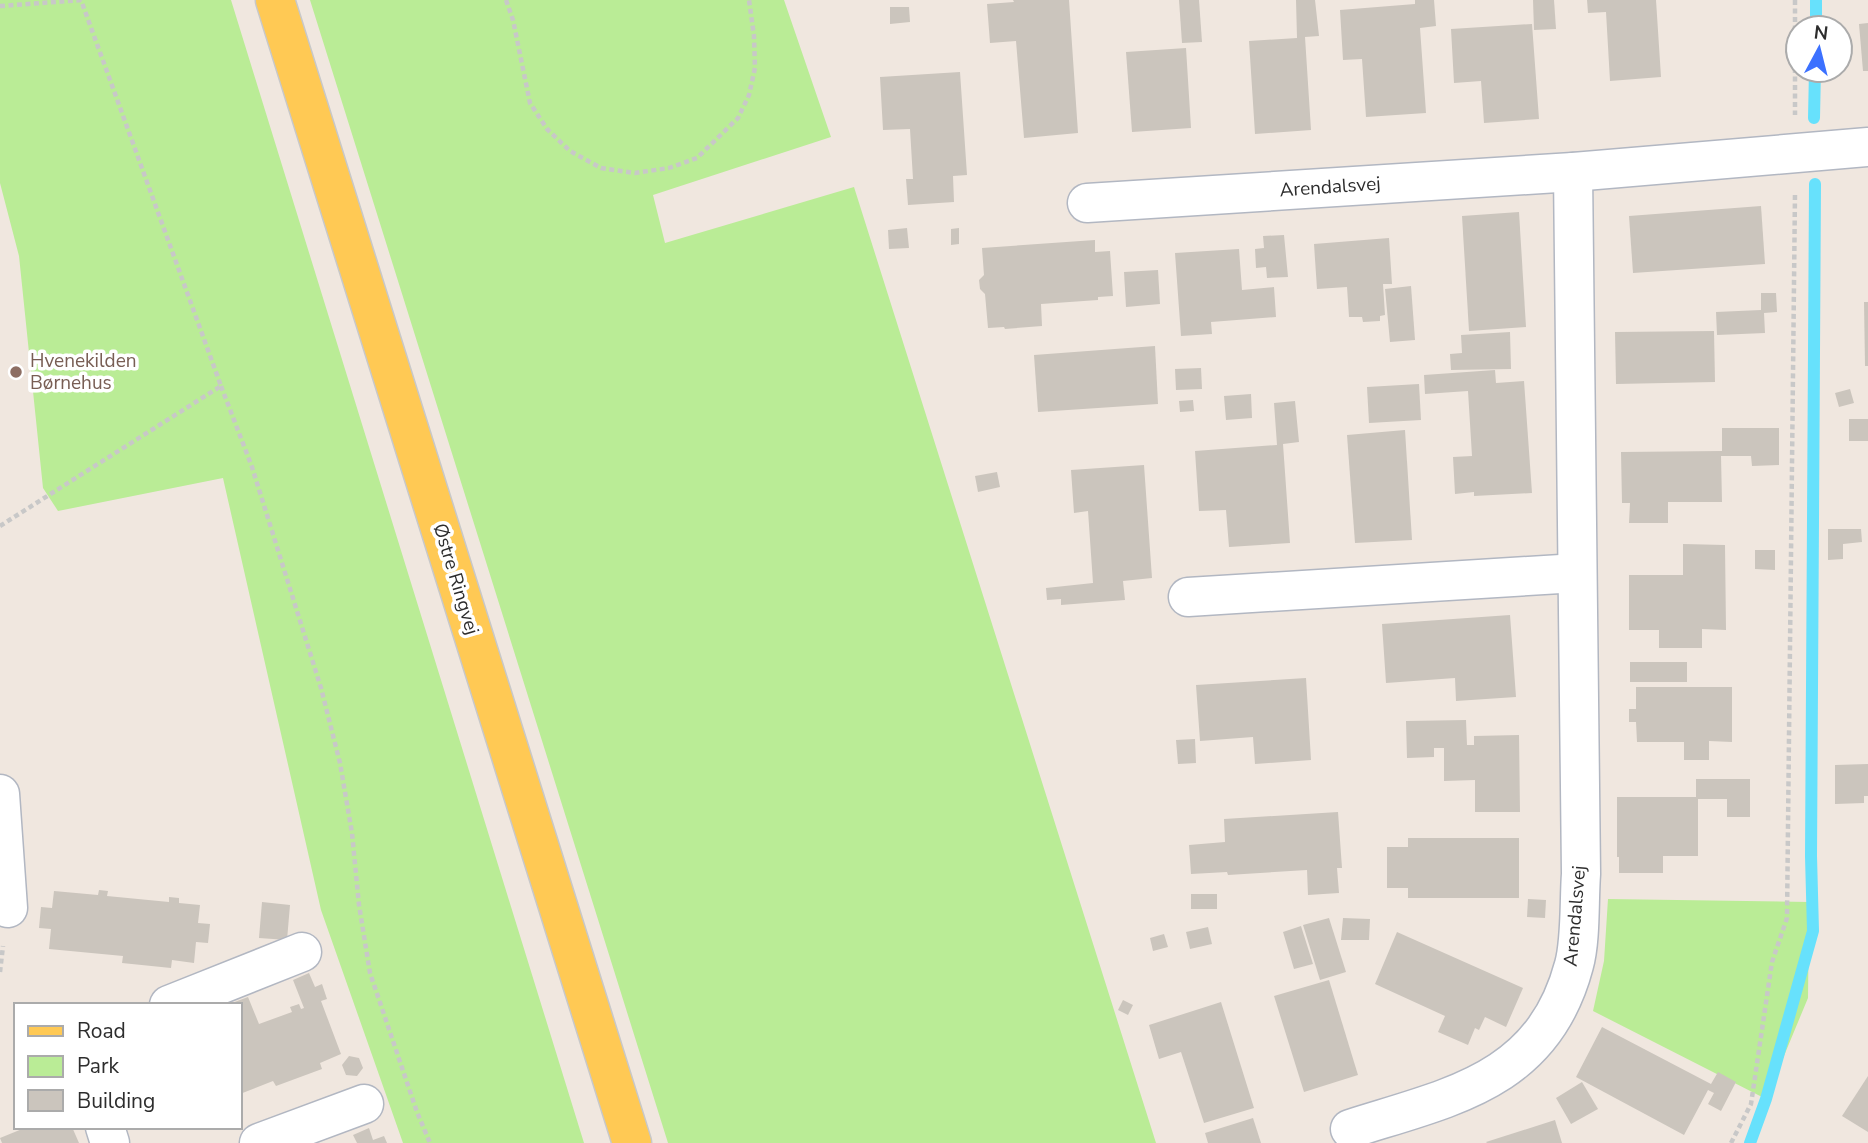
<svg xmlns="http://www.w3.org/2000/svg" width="1868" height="1143" font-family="'Nunito Sans',sans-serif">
	<rect width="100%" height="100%" fill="#f0e7df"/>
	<g fill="#baec96">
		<path d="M0 0H231L584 1143H403L321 910 223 478 58 511 43 488 19 256 0 183Z"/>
		<path d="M310 0H784L831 137 653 195 665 243 854 187 1156 1143H668Z"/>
		<path d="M1608 899 1809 902 1808 998 1766 1099 1593 1011 1604 961Z"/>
	</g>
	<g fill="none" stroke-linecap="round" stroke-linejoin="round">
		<g stroke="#67e1fc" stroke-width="12">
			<path d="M1816 28V0"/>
			<path d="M1814 118 1815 70"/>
			<path d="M1750 1143 1766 1099 1813 931 1811 856 1815 184"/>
		</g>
	</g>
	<g fill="#cbc5bd">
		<path d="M1013 0H1069L1078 133 1024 138 1016 41 990 43 987 4 1014 2Z"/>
		<path d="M1179 0H1199L1202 42 1182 43Z"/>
		<path d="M1296 0H1315L1319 36 1305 37 1311 130 1255 134 1249 41 1297 38Z"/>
		<path d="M1415 0H1434L1436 26 1420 28 1426 113 1366 117 1362 59 1343 60 1340 10 1415 4Z"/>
		<path d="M1533 0H1554L1556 29 1534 30Z"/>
		<path d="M1587 0H1656L1661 77 1610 81 1606 12 1588 13Z"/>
		<path d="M890 7H909L910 22 890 24Z"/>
		<path d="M1868 23V71H1863L1859 24Z"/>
		<path d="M1532 24 1539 119 1484 123 1481 81 1454 83 1451 29Z"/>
		<path d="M1186 48 1191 128 1132 132 1126 52Z"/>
		<path d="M960 72 967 175 953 176 954 202 908 205 906 179H913L910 129 883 130 880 77Z"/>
		<path d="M1761 206 1765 264 1633 273 1629 216Z"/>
		<path d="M1519 212 1526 327 1469 331 1462 216Z"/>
		<path d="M907 228 909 248 889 249 888 230Z"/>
		<path d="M959 228V244L951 245V229Z"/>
		<path d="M1284 235 1288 277 1267 278 1266 267 1256 268 1255 249 1264 248 1263 236Z"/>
		<path d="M1389 238 1392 284H1383L1385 315 1380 316V321L1363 322 1362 317H1349L1347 287 1317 289 1314 244Z"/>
		<path d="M1095 240V252L1110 251 1113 296 1098 297V300L1041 304 1042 326 1005 329 1004 327 988 328 985 294 980 289 979 280 984 275 982 248Z"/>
		<path d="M1239 249 1242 290 1274 287 1276 317 1211 322 1212 334 1181 336 1175 253Z"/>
		<path d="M1158 270 1160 304 1126 307 1124 272Z"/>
		<path d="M1411 286 1415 340 1390 342 1385 289Z"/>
		<path d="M1761 293H1776L1777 312 1764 313 1765 333 1717 335 1716 312 1761 310Z"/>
		<path d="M1864 302H1868V366H1865Z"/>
		<path d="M1714 331 1715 382 1616 384 1615 332Z"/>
		<path d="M1510 332 1511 369 1451 370 1450 354 1462 353 1461 335Z"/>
		<path d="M1155 346 1158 404 1038 412 1034 355Z"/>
		<path d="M1201 368 1202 389 1176 390 1175 369Z"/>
		<path d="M1495 370 1496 383 1524 381 1532 493 1474 496V492L1455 494 1453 457 1472 456 1468 391 1425 394 1424 375Z"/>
		<path d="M1419 384 1421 420 1369 423 1367 387Z"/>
		<path d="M1850 389 1854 403 1839 407 1835 393Z"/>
		<path d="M1251 394 1252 418 1226 420 1224 396Z"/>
		<path d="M1193 400 1194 411 1180 412 1179 401Z"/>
		<path d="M1295 401 1299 442 1283 444 1290 543 1229 547 1226 510 1199 511 1195 451 1277 445 1274 403Z"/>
		<rect x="1849" y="419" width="19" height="22"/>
		<path d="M1722 428H1779V465L1752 466 1751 456H1721L1722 502H1668V523H1629L1630 503H1622L1621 452 1722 451Z"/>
		<path d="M1405 430 1412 540 1355 543 1347 435Z"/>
		<path d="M1144 465 1152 578 1123 581 1125 600 1061 605V599L1047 600 1046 588 1093 583 1088 511 1074 513 1071 470Z"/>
		<path d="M997 472 1000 487 978 492 975 476Z"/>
		<path d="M1828 529H1861L1862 542 1843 544V559L1828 560Z"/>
		<path d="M1683 544 1725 545 1726 630 1702 629V648H1659V630H1629V575H1683Z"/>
		<path d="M1755 550H1775V570L1755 569Z"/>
		<path d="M1510 615 1516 697 1456 701 1455 678 1386 683 1382 624Z"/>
		<rect x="1630" y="662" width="57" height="20"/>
		<path d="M1306 678 1311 760 1255 764 1253 737 1200 741 1196 685Z"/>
		<path d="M1636 687H1732V742L1709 741V760H1684V742H1637L1636 722H1629V709H1636Z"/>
		<path d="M1466 720 1467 745H1474V736L1519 735 1520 812H1475V780L1444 781V748H1434V757L1407 758 1406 721Z"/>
		<path d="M1195 739 1196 763 1178 764 1176 740Z"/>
		<path d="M1868 764V796H1864V803L1835 804V765Z"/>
		<path d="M1696 779H1750V817H1727V799H1698V856H1663V873H1619V857H1617V797H1696Z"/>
		<path d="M1338 812 1342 868H1337L1339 893 1308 895 1307 870 1228 875 1227 872 1191 874 1189 845 1225 842 1224 819Z"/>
		<path d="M1408 838H1519V898H1408V888H1387V847H1408Z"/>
		<path d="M99 890 108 891 107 896 169 902V897L179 898V903L200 905 198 923 210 924 208 943 196 942 194 963 172 960 171 968 122 963 123 956 49 949 51 929 39 928 41 907 52 908 54 891 98 895Z"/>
		<rect x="1191" y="894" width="26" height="15"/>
		<path d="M1528 899 1546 900 1545 918 1527 917Z"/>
		<path d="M262 902 290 905 287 940 259 938Z"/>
		<path d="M1329 918 1346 972 1320 980 1303 925Z"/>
		<path d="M1343 918 1370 919 1369 940H1341Z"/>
		<path d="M1301 926 1313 964 1294 969 1283 932Z"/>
		<path d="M1208 927 1212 944 1190 949 1186 932Z"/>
		<path d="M1397 932 1523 988 1506 1027 1485 1017 1479 1030 1475 1028 1468 1045 1438 1032 1445 1016 1375 984Z"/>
		<path d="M1164 934 1168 947 1153 951 1150 938Z"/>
		<path d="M309 973 315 987 322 984 327 999 321 1001 341 1054 320 1063 322 1069 276 1086 273 1081 240 1094V1032L243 1031 240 1022V1005H233L232 1003 248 997 259 1024 292 1012 290 1007 299 1004 301 1009 304 1008 293 980Z"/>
		<path d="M1329 980 1358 1075 1304 1092 1274 996Z"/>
		<path d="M1123 1000 1133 1005 1128 1015 1118 1010Z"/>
		<path d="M1221 1002 1254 1108 1204 1123 1181 1052 1159 1059 1149 1025Z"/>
		<path d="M1602 1027 1711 1084 1718 1072 1736 1082 1721 1111 1708 1104 1714 1093 1708 1090 1684 1135 1576 1077Z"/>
		<path d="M349 1056 359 1058 363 1068 357 1076 346 1075 342 1065Z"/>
		<path d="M1868 1076V1132L1842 1116Z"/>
		<path d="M1582 1082 1598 1109 1571 1124 1556 1098Z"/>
		<path d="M1253 1118 1261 1143H1208L1205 1133Z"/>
		<path d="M1555 1120 1562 1143H1487L1486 1142Z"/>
		<path d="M27 1127H72L79 1143H2L0 1138Z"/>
		<path d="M369 1128 373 1140 384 1136 387 1143H357L353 1135Z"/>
	</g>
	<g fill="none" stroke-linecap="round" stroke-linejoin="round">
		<g stroke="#b2b7c2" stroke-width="41">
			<g id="minor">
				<path d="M1087 203 1573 172 1868 147"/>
				<path d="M1188 597 1577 573"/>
				<path d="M0 794 8 908"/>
				<path d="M169 1005 302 952"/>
				<path d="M105 1127 110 1143"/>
				<path d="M1350 1129C1450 1097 1543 1082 1574 965 1581 940 1579 901 1581 874L1573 172"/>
				<path d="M259 1143 364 1104"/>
			</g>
		</g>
		<g stroke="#c8c8c8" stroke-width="41">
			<path id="major" d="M275 0 632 1143"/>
		</g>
		<g stroke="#c8c8c8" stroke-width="4.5" stroke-dasharray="5 3.5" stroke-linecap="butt">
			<path d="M506 0 513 20 530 103 547 129 570 151 601 168 635 173 669 168 697 158 738 118 749 95 755 68 754 36 749 0"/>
			<path d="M1795 0V115"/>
			<path d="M0 6 83 0"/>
			<path d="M221 386 252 467 321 688 340 763 352 833 359 905 370 973 417 1112 430 1143"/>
			<path d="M0 526 221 386 81 0"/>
			<path d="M0 972 3 946"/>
			<path d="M1731 1143 1751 1104 1772 962 1787 918 1795 193"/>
		</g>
		<use href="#minor" stroke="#fff" stroke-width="38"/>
		<use href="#major" stroke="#ffc954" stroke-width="38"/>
	</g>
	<circle fill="#8d6e63" stroke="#fff" stroke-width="2.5" cx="16" cy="372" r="7"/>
	<g text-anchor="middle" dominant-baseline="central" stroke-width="7" stroke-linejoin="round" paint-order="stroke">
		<g font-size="19" fill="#2d2d2d" stroke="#fff">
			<text transform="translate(1330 187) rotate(-4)">Arendalsvej</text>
			<text transform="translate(456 579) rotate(73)">Østre Ringvej</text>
			<text transform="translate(1575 916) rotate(-85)">Arendalsvej</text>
		</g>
		<g font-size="19" fill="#785e54" stroke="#fff" text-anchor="start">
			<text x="30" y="361">Hvenekilden<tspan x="30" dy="22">Børnehus</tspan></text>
		</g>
	</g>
	<rect x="14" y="1003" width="228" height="126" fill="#ffffff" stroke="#ababab" stroke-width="2"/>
	<rect x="28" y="1026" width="35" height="10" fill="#ffc954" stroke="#ababab" stroke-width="2"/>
	<text x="77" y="1038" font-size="21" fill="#2d2d2d">Road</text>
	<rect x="28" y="1056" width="35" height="21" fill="#baec96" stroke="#ababab" stroke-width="2"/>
	<text x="77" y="1073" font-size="21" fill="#2d2d2d">Park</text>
	<rect x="28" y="1090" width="35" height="21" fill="#cbc5bd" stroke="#ababab" stroke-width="2"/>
	<text x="77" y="1108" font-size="21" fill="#2d2d2d">Building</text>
	<g transform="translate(1819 49) rotate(7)"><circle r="33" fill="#ffffff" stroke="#ababab" stroke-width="2"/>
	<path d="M0-5L12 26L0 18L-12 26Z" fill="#3c71ff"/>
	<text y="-10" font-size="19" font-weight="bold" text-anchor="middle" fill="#2d2d2d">N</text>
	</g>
</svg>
